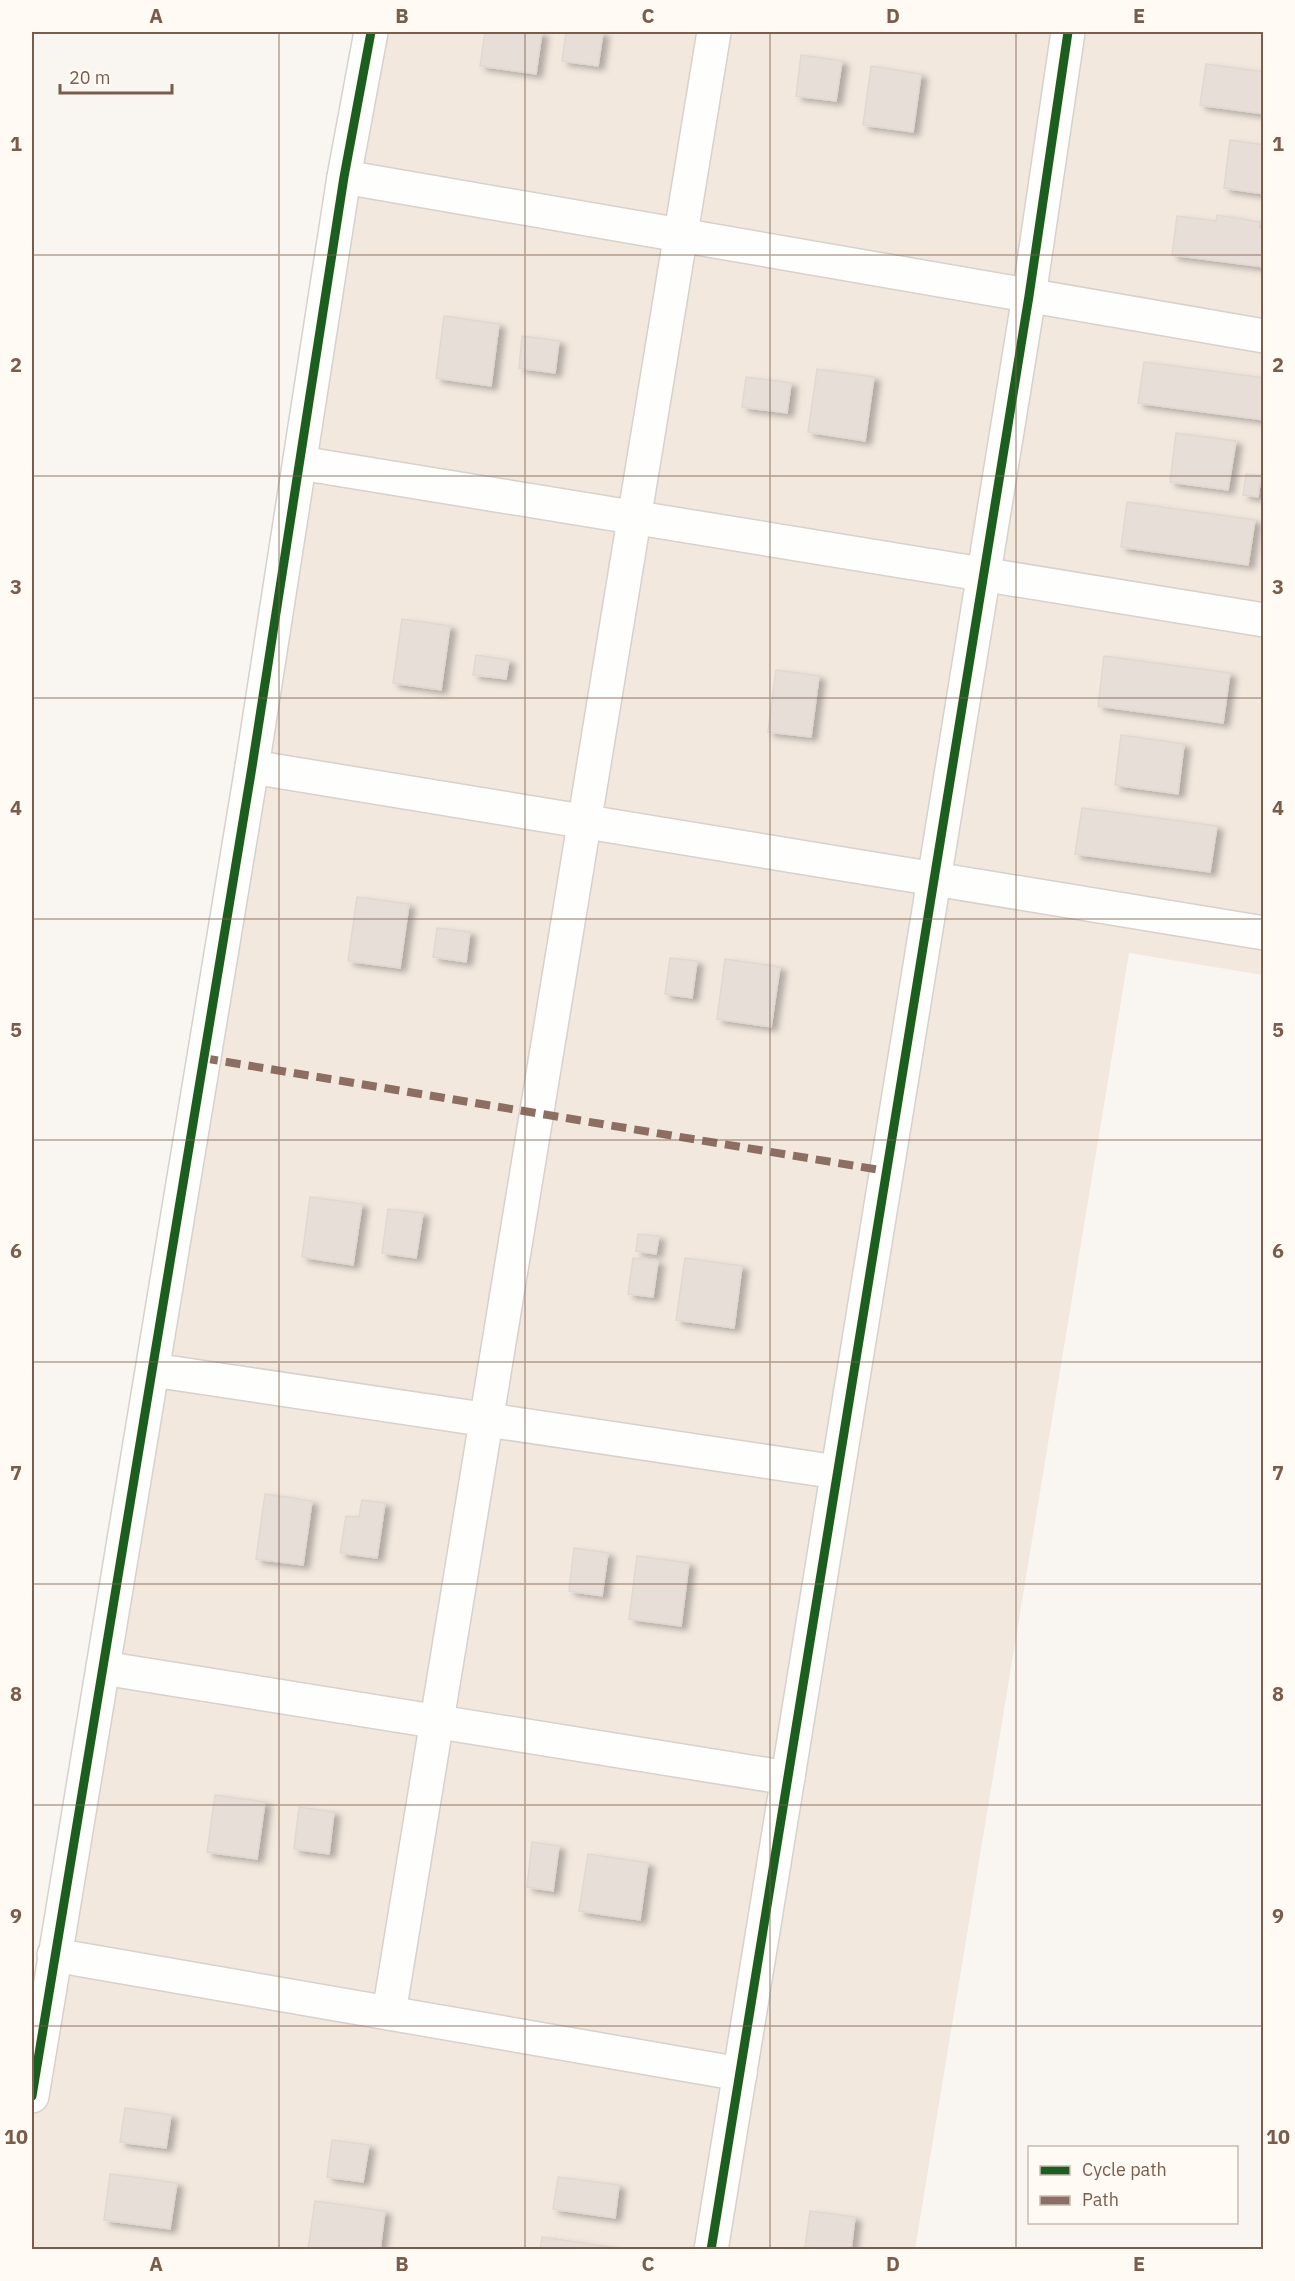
<svg xmlns="http://www.w3.org/2000/svg" width="1295" height="2281" font-family="'IBM Plex Sans',sans-serif">
	<defs>
		<filter id="shadow"><feDropShadow dx="6" dy="4" stdDeviation="3" flood-color="#0004"/></filter>
	</defs>
	<rect width="100%" height="100%" fill="#f9f5f0"/>
	<path fill="#f2e8de" d="M371 32H1263V975L1129 953 915 2249 32 2250V2111Z"/>
	<g fill="#e6ded7" stroke="#e2d8d2" stroke-width="1.5" filter="url(#shadow)">
		<path d="M485 32H542L536 74 480 66Z"/>
		<path d="M566 32H603L598 66 562 61Z"/>
		<path d="M801 55 842 61 836 101 796 96Z"/>
		<path d="M1206 64 1264 72V114L1200 105Z"/>
		<path d="M871 66 921 74 913 132 863 125Z"/>
		<path d="M1230 140 1264 145V194L1224 188Z"/>
		<path d="M1217 215 1260 222 1259 228H1264V267L1172 255 1177 216 1216 221Z"/>
		<path d="M444 316 499 324 491 386 436 378Z"/>
		<path d="M522 336 559 341 555 373 519 368Z"/>
		<path d="M1144 362 1264 378V420L1138 403Z"/>
		<path d="M817 369 874 377 865 441 808 432Z"/>
		<path d="M746 377 791 383 787 413 742 407Z"/>
		<path d="M1176 433 1236 441 1228 490 1170 482Z"/>
		<path d="M1246 474 1261 476 1258 497 1243 495Z"/>
		<path d="M1127 502 1255 520 1248 565 1121 547Z"/>
		<path d="M402 619 450 626 441 690 393 683Z"/>
		<path d="M476 655 509 660 506 679 473 675Z"/>
		<path d="M1104 656 1230 673 1223 723 1098 706Z"/>
		<path d="M776 670 819 676 811 737 768 732Z"/>
		<path d="M1121 735 1184 744 1178 794 1115 785Z"/>
		<path d="M1082 808 1217 826 1210 872 1075 854Z"/>
		<path d="M357 897 409 904 400 968 348 961Z"/>
		<path d="M437 928 470 932 466 962 433 957Z"/>
		<path d="M670 958 697 961 692 998 665 994Z"/>
		<path d="M725 959 780 967 771 1027 717 1019Z"/>
		<path d="M310 1197 362 1204 353 1265 302 1257Z"/>
		<path d="M388 1209 423 1213 416 1258 382 1253Z"/>
		<path d="M638 1234 659 1236 656 1254 636 1251Z"/>
		<path d="M633 1258 658 1261 653 1297 628 1294Z"/>
		<path d="M685 1258 742 1266 734 1328 676 1320Z"/>
		<path d="M265 1494 312 1501 303 1565 256 1559Z"/>
		<path d="M362 1500 385 1503 377 1558 340 1553 346 1516 359 1517Z"/>
		<path d="M574 1548 608 1553 602 1596 569 1591Z"/>
		<path d="M637 1556 689 1563 681 1626 629 1619Z"/>
		<path d="M215 1795 265 1802 257 1859 207 1852Z"/>
		<path d="M299 1807 334 1812 329 1854 294 1849Z"/>
		<path d="M532 1842 559 1846 553 1891 527 1887Z"/>
		<path d="M588 1854 648 1863 640 1920 579 1911Z"/>
		<path d="M125 2108 171 2115 166 2148 120 2142Z"/>
		<path d="M332 2140 369 2145 363 2182 327 2177Z"/>
		<path d="M110 2174 177 2183 170 2229 104 2220Z"/>
		<path d="M558 2177 619 2185 615 2218 553 2209Z"/>
		<path d="M315 2201 385 2211 380 2250H308Z"/>
		<path d="M810 2211 855 2217 851 2250 805 2247Z"/>
		<path d="M542 2237 611 2247 610 2250H540Z"/>
	</g>
	<g fill="none" stroke-linecap="round" stroke-linejoin="round">
		<g stroke="#d7d1cb" stroke-width="36">
			<g id="minor">
				<path d="M344 177 1264 336"/>
				<path d="M300 463 1264 620"/>
				<path d="M252 767 1264 933"/>
				<path d="M153 1370 837 1472"/>
				<path d="M103 1668 788 1778"/>
				<path d="M54 1955 740 2074"/>
				<path d="M389 2013 714 32"/>
				<path d="M32 2096 252 767 344 177 371 32"/>
				<path d="M711 2250 1029 296 1068 32"/>
			</g>
		</g>
		<use href="#minor" stroke="#fefefd" stroke-width="33"/>
		<path stroke="#8d6e63" stroke-width="8" stroke-dasharray="15 8" stroke-linecap="butt" d="M203 1058 886 1171"/>
		<g stroke="#fffaf3" stroke-width="13">
			<g id="cycleway">
				<path d="M32 2096 252 767 344 177 371 32"/>
				<path d="M711 2250 1029 296 1068 32"/>
			</g>
		</g>
		<use href="#cycleway" stroke="#1b5e20" stroke-width="9"/>
	</g>
	<path fill="none" stroke="#7a5c4d" stroke-width="1.5" stroke-opacity="0.55" d="M279 32V2250M525 32V2250M770 32V2250M1016 32V2250M32 255H1264M32 476H1264M32 698H1264M32 919H1264M32 1140H1264M32 1362H1264M32 1584H1264M32 1805H1264M32 2026H1264"/>
	<rect width="1295" height="2281" fill="none" stroke="#fffaf3" stroke-width="66"/>
	<rect x="1028" y="2146" width="210" height="78" fill="#fffaf3" stroke="#cabbb1" stroke-width="1.5"/>
	<rect x="1040" y="2166" width="30" height="9" fill="#1b5e20" stroke="#cabbb1" stroke-width="1.5"/>
	<text x="1082" y="2176" font-size="18" fill="#7a5c4d">Cycle path</text>
	<rect x="1040" y="2196" width="30" height="9" fill="#8d6e63" stroke="#cabbb1" stroke-width="1.5"/>
	<text x="1082" y="2206" font-size="18" fill="#7a5c4d">Path</text>
	<path d="M60 84v9h112v-9" fill="none" stroke="#7a5c4d" stroke-width="3"/>
	<text x="69" y="84" font-size="18" fill="#7a5c4d" stroke="#fffaf3" stroke-width="4.5" paint-order="stroke">20 m</text>
	<rect x="33" y="33" width="1229" height="2215" fill="none" stroke="#7a5c4d" stroke-width="2"/>
	<g font-size="20" text-anchor="middle" font-weight="bold" fill="#7a5c4d">
		<text x="156" y="23">A</text>
		<text x="402" y="23">B</text>
		<text x="648" y="23">C</text>
		<text x="893" y="23">D</text>
		<text x="1139" y="23">E</text>
		<text x="16" y="151">1</text>
		<text x="1278" y="151">1</text>
		<text x="16" y="372">2</text>
		<text x="1278" y="372">2</text>
		<text x="16" y="594">3</text>
		<text x="1278" y="594">3</text>
		<text x="16" y="815">4</text>
		<text x="1278" y="815">4</text>
		<text x="16" y="1037">5</text>
		<text x="1278" y="1037">5</text>
		<text x="16" y="1258">6</text>
		<text x="1278" y="1258">6</text>
		<text x="16" y="1480">7</text>
		<text x="1278" y="1480">7</text>
		<text x="16" y="1701">8</text>
		<text x="1278" y="1701">8</text>
		<text x="16" y="1923">9</text>
		<text x="1278" y="1923">9</text>
		<text x="16" y="2144">10</text>
		<text x="1278" y="2144">10</text>
		<text x="156" y="2271">A</text>
		<text x="402" y="2271">B</text>
		<text x="648" y="2271">C</text>
		<text x="893" y="2271">D</text>
		<text x="1139" y="2271">E</text>
	</g>
</svg>
